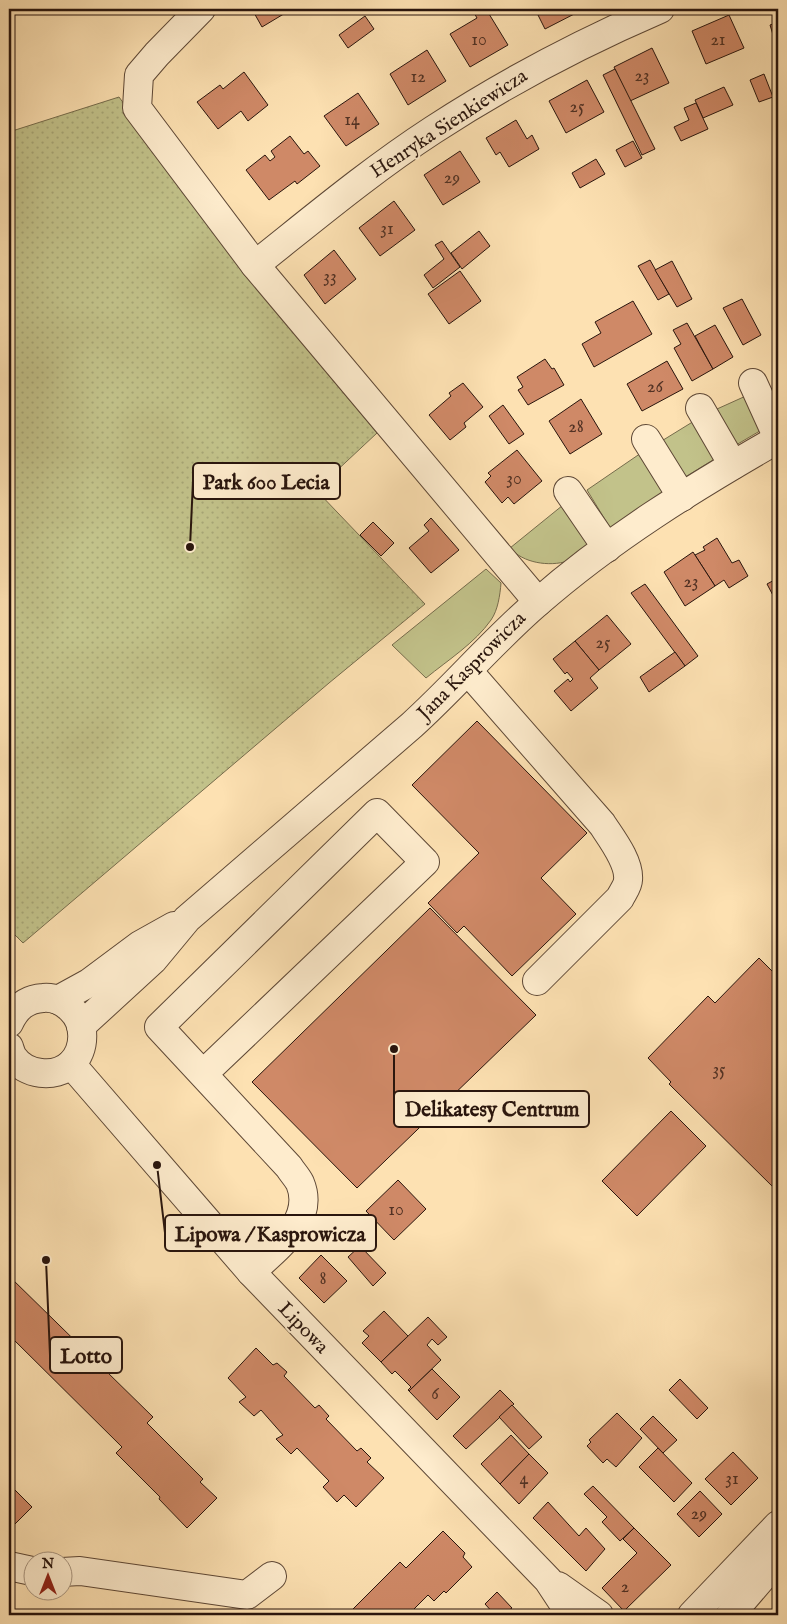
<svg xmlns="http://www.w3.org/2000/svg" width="787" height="1624" font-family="'IM FELL English',serif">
	<defs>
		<pattern id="park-dots" width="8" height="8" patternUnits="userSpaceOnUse" patternTransform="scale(1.25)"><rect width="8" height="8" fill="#c2c28a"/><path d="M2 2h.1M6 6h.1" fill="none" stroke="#a7a676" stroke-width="1.8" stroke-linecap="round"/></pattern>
	</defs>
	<rect width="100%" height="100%" fill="#fde1b2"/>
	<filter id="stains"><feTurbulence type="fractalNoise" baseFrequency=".004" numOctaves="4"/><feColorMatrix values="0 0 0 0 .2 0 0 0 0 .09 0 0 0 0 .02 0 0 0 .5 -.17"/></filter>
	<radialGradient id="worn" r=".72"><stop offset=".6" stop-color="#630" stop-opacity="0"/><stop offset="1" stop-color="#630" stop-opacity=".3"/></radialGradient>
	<g fill="#c2c28a" stroke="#766c4c">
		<path d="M748 395 770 425 736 445 717 409Z"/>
		<path d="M699 418 721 455 682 479 660 442Z"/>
		<path d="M644 451 668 489 612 531 587 490Z"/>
		<path d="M568 501 599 542C589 548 579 558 568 561 549 567 523 563 510 548Z"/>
		<path d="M486 569 501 583C500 595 498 610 491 620 475 643 448 660 426 678L392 645Z"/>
	</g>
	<path fill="url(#park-dots)" stroke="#766c4c" d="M119 97 277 313 377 433 316 490 425 604 329 683 23 943 9 929V132Z"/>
	<g fill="#cf8967" stroke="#29150d">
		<path d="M256 9H292L262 27 253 11Z"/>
		<path d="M476 9H486L508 45 470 67 450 34 477 18 473 11Z"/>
		<path d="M535 9H579L580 11 545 29Z"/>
		<path d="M729 15 744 48 706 64 692 31Z"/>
		<path d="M365 16 374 29 348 48 339 35Z"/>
		<path d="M778 22V51L770 25Z"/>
		<path d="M652 48 669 83 630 101 614 67Z"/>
		<path d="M427 50 446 81 408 105 390 74Z"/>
		<path d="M615 69 655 149 642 155 603 75Z"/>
		<path d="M244 72 268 105 248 121 241 111 218 129 197 102 220 85 223 89Z"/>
		<path d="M764 74 773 97 759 102 750 80Z"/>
		<path d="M587 80 604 112 566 133 549 101Z"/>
		<path d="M724 87 733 105 703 118 695 100Z"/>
		<path d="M358 93 379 124 346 146 324 116Z"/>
		<path d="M696 103 708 129 681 141 674 127 689 120 684 108Z"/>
		<path d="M516 120 527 139 532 135 539 149 509 167 500 152 496 155 486 138Z"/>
		<path d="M290 136 304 154 308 151 320 166 297 184 295 181 269 200 246 170 265 155 270 161 275 157 271 151Z"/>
		<path d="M633 141 642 158 625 167 616 150Z"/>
		<path d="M460 151 480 182 443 205 424 175Z"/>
		<path d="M596 159 605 174 580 188 572 173Z"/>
		<path d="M394 201 415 230 380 256 359 228Z"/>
		<path d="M479 231 490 246 462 269 451 253Z"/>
		<path d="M442 241 460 267 433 288 424 275 444 259 435 245Z"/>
		<path d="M334 250 356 279 325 304 304 275Z"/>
		<path d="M650 260 669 294 658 300 638 266Z"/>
		<path d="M672 261 692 299 677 307 655 270Z"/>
		<path d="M460 271 481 301 449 324 428 294Z"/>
		<path d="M742 299 761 335 743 345 723 308Z"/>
		<path d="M633 301 652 334 594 367 582 344 601 333 595 322Z"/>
		<path d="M687 323 713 369 692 381 674 348 681 344 673 330Z"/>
		<path d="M715 325 733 357 713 369 695 336Z"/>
		<path d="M545 359 552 369 554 368 564 385 528 405 518 390 523 387 517 377Z"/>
		<path d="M667 361 683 389 642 411 627 384Z"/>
		<path d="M463 383 483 407 464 423 466 427 450 440 429 415 451 396 449 393Z"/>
		<path d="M581 399 602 434 570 454 549 421Z"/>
		<path d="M503 405 524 434 509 444 489 416Z"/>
		<path d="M517 450 542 481 514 504 508 497 502 503 485 482 491 476 488 473Z"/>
		<path d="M431 518 459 550 431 573 409 548 429 531 424 525Z"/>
		<path d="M373 522 394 543 381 556 360 535Z"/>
		<path d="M717 538 732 563 739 560 748 576 729 588 724 580 715 586 695 555 705 550 703 547Z"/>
		<path d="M693 552 715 586 685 606 664 572Z"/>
		<path d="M778 578V603H777L767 584Z"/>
		<path d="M645 584 698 656 685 666 631 593Z"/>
		<path d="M607 615 631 644 599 670 575 641Z"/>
		<path d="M575 641 599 670 590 678 598 688 571 711 554 691 568 679 570 682 573 679 567 672 565 674 553 659Z"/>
		<path d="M675 652 685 666 649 692 640 677Z"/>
		<path d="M477 721 587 833 541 878 576 914 512 976 464 926 457 933 428 903 479 853 412 785Z"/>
		<path d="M430 908 536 1015 357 1188 252 1082Z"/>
		<path d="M759 958 778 977V1192L669 1084 671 1082 648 1058 708 996 715 1003Z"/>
		<path d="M671 1111 706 1146 637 1216 602 1181Z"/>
		<path d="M398 1180 426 1209 394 1240 366 1211Z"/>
		<path d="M360 1246 386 1273 373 1286 348 1257Z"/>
		<path d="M321 1255 347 1281 324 1303 299 1278Z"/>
		<path d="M10 1277 153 1417 147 1423 203 1479 200 1482 217 1498 187 1528 159 1499 160 1497 116 1453 122 1447 10 1336 9 1338V1279Z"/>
		<path d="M384 1311 408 1336 381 1362 362 1343 369 1336 363 1331Z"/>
		<path d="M428 1317 447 1337 438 1345 432 1339 427 1345 441 1360 409 1391 408 1390 411 1387 395 1371 392 1374 381 1362Z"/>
		<path d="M256 1348 273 1365 277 1363 287 1372 284 1376 315 1408 319 1405 329 1416 326 1419 357 1451 361 1448 371 1458 367 1462 384 1478 356 1507 344 1495 337 1502 323 1487 329 1481 297 1448 291 1454 276 1439 283 1435 261 1410 254 1416 239 1402 246 1397 228 1378Z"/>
		<path d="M432 1369 460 1397 437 1420 409 1391Z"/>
		<path d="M680 1379 708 1408 697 1419 669 1390Z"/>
		<path d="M500 1390 514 1404 466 1449 453 1436Z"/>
		<path d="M512 1405 542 1437 529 1449 499 1417Z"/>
		<path d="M617 1413 642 1438 616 1467 607 1459 603 1463 587 1446 591 1442 589 1440Z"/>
		<path d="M653 1416 677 1440 663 1453 640 1429Z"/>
		<path d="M511 1435 529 1454 500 1484 481 1464Z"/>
		<path d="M658 1448 692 1483 674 1502 639 1467Z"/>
		<path d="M733 1452 758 1478 731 1505 705 1479Z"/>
		<path d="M529 1454 548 1473 519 1504 500 1484Z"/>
		<path d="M9 1484 32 1507 9 1530Z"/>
		<path d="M593 1486 634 1528 620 1541 602 1522 607 1517 584 1494Z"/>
		<path d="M700 1491 722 1514 699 1537 677 1514Z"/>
		<path d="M548 1502 579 1536 586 1528 605 1549 586 1571 533 1518Z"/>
		<path d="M634 1528 671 1565 624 1611 602 1588 637 1553 623 1539Z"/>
		<path d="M443 1531 465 1553 463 1557 472 1567 446 1593 444 1591 434 1601 428 1595 408 1615H347L400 1562 406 1568Z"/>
		<path d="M497 1592 512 1608 503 1615H495L485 1604Z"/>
	</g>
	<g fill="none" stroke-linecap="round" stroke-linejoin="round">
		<g stroke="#5e4836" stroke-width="30">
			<g id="minor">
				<path d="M201 9 157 54 139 75 137 108 255 265 538 602"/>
				<path d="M255 265C313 219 370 171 433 130 505 83 581 43 660 9"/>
				<path d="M753 383 778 438"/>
				<path d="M700 408 733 465"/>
				<path d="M646 439 682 497"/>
				<path d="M568 491 607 548"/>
				<path d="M468 671 602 824C611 838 630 862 628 880 628 886 622 893 620 898L537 981"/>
				<path d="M58 1000 89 983 140 945 174 926"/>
				<path d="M9 1023C16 1008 26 999 43 998 54 997 64 1002 71 1009 86 1023 86 1049 71 1064 55 1079 25 1075 13 1057 11 1054 10 1050 9 1047"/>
				<path d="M81 1026 153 960 187 919 412 725C455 686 493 641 537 603 610 539 694 487 778 439"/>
				<path d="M71 1064 251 1272 548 1580 571 1615"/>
				<path d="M203 1074 425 862 377 813 159 1027 289 1167C292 1172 297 1177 300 1183 316 1221 274 1250 251 1272"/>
				<path d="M9 1566 32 1571"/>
				<path d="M62 1572 80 1571 247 1595 272 1576"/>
				<path d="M558 1586 599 1615"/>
				<path d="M692 1615 778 1525"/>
				<path d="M730 1615 778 1559"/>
			</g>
		</g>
		<use href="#minor" stroke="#feeccd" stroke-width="28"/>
	</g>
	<g text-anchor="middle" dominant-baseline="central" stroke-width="4" stroke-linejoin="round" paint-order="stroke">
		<g font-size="18" fill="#523224">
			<text x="479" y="40">10</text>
			<text x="718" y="40">21</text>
			<text x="642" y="76">23</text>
			<text x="418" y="77">12</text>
			<text x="577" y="107">25</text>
			<text x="352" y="120">14</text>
			<text x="452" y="178">29</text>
			<text x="387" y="229">31</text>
			<text x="330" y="277">33</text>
			<text x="655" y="387">26</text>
			<text x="576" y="427">28</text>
			<text x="514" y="479">30</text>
			<text x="691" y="582">23</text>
			<text x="603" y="643">25</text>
			<text x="719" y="1070">35</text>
			<text x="396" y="1210">10</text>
			<text x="323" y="1279">8</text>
			<text x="435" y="1394">6</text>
			<text x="524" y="1479">4</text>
			<text x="732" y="1479">31</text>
			<text x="699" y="1514">29</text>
			<text x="625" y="1587">2</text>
		</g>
		<g font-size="20" fill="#29150d" stroke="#feeccd">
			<text transform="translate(449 124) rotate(-33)">Henryka Sienkiewicza</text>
			<text transform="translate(472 666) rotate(-45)">Jana Kasprowicza</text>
			<text transform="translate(303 1328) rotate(46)">Lipowa</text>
		</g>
	</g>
	<path fill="none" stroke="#29150d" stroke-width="2" d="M190 547L193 481M394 1049L394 1109M157 1165L165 1233M46 1260L50 1355"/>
	<g fill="#29150d" stroke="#feeccd" stroke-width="2">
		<circle cx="190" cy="547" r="5"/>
		<circle cx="394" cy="1049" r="5"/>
		<circle cx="157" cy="1165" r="5"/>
		<circle cx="46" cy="1260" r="5"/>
	</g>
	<g fill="#feeccd" stroke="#29150d" stroke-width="2">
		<rect x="193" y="463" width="147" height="36" rx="5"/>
		<rect x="394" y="1091" width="195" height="36" rx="5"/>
		<rect x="165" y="1215" width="211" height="36" rx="5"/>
		<rect x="50" y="1337" width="72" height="36" rx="5"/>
	</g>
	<g font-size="21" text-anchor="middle" font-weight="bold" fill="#29150d">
		<text x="266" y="489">Park 600 Lecia</text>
		<text x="492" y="1116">Delikatesy Centrum</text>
		<text x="270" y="1241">Lipowa / Kasprowicza</text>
		<text x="86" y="1363">Lotto</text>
	</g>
	<rect width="787" height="1624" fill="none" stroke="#fde1b2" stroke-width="30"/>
	<rect x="10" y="10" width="767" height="1604" fill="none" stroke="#29150d" stroke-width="2.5"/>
	<rect x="15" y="15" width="757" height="1594" fill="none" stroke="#29150d"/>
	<g transform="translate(48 1576)"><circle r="24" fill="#feeccd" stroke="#a99680"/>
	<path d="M0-4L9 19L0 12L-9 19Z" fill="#8f2418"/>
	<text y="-8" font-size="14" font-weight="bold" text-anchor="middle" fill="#29150d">N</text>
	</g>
	<rect width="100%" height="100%" filter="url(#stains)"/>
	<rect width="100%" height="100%" fill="url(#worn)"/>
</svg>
